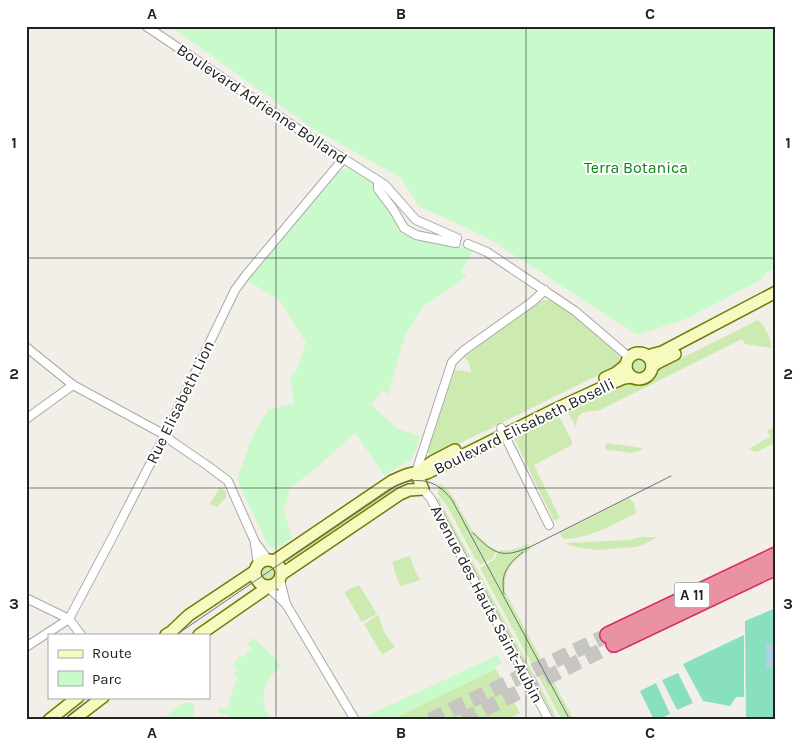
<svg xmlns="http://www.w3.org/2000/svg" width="802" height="746" font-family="Karla,sans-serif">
	<rect width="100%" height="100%" fill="#f2efe9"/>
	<g fill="#cdebb0">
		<path d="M543 300H551L557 303 617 352 620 357V363L613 368 434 456 427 452 455 370 471 372 469 363 463 356 536 304Z"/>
		<path d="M758 320C764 325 772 339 771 348L745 344 742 339 600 410C588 413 577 408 576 427L568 412 630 382C642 388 654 383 657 370Z"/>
		<circle cx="639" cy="365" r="8"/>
		<path d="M559 416 572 441V445L534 465 560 518 554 521 514 438Z"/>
		<path d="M776 426V442L757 452 748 449 770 437 768 431V430Z"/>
		<path d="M606 443 642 448 643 449 632 453 608 450 605 448Z"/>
		<path d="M439 483C449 489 455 499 460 509L459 510 460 511H461L472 530 489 546 497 550 492 559 480 565 477 559 476 560 448 508 449 507 447 506 438 494Z"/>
		<path d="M391 484 396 493 290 565 285 557Z"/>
		<path d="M220 487 226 492V497L217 507 210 504Z"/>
		<path d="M438 497 558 720H555L438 502 436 498Z"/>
		<path d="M629 498 634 503 636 513C613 524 589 539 563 539L560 533Z"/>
		<path d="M640 537H657L643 545 636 547 598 550 575 547 565 543 629 540Z"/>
		<path d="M529 544 531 549C512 561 504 569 505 592L574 720H562L515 633 516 631H514L480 568 494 560 499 550C510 552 519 548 529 544Z"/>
		<path d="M409 556C414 564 414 573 421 580L401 586 398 581 392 562Z"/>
		<circle cx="268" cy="574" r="8"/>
		<path d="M359 585 377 614 362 622 344 592Z"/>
		<path d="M378 615 385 634 395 647 382 655 364 624Z"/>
		<path d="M496 669 520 713 506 720H390Z"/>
	</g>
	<g fill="#c8facc">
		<path d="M170 26H776V268L767 272 760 280 688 318 637 335 488 238 419 206 401 178 312 128Z"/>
		<path d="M346 168 353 169 375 184 414 235 472 249 470 256 461 272 467 276 427 304 425 303 405 336 388 395 383 390 371 405 398 429 420 436 415 453 411 460 384 475 355 433 314 470 290 488 286 505 283 507 292 538 276 549 268 546 237 479 251 440 262 419 269 409 294 404 290 377 296 371 306 343 280 301 247 280 340 171Z"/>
		<path d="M253 638H254L274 657 281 667C262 680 259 701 270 720H230V715L218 714 219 708H228L232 692 238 677 234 675 237 668 233 666 240 655 243 658 251 648 247 645Z"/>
		<path d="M498 655 501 662V664L495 667 496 669 390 720H367L366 716Z"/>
		<path d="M185 702 194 703V720H163L171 712Z"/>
	</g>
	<g fill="#88e0be">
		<path d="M776 608V720H746L745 621Z"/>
		<path d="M744 635V697H736L730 706 703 701 683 664Z"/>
		<path d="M678 673 693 703 677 710 662 680Z"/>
		<path d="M656 683 670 714 657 720H654L640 691Z"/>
	</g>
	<rect fill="#aad3df" x="766" y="644" width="10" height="24"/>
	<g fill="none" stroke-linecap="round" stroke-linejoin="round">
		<g stroke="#c8c6c1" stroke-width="15" stroke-dasharray="15 8" stroke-linecap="butt">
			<path d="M430 720 608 635"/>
			<path d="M463 720 614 644"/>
		</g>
		<g stroke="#a9a9a9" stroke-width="10">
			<g id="street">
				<path d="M146 26 314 140 385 185 416 220 457 238"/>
				<path d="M378 181V189L393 209 404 228 416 235 456 243"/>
				<path d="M468 244 487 252 575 311 629 357"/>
				<path d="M26 347 73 385 165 435 173 442 208 466 228 481 255 542 268 560"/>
				<path d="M26 419 73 385"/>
				<path d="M501 428 549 525"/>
				<path d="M416 472 452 362 463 351 532 302 545 290"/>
				<path d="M423 489 431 499 549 720"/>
				<path d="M255 544 258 565"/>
				<path d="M280 580 286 604"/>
				<path d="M268 587 286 604 355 720"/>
				<path d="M26 598 69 619 81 635"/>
				<path d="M26 647 69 619 112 538 165 435 235 290 246 275 344 158"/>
			</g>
		</g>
		<g stroke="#707d05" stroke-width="14">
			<g id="secondary">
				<circle cx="639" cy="366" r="13"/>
				<path d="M647 356 662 352 776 292"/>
				<path d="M652 367 657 363 675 354"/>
				<path d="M605 378 616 373 626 365"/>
				<path d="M417 472 432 462 455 450"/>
				<circle cx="268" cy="573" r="13"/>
				<path d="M274 561 392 481C399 478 406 474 414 473 419 473 422 475 427 473L560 407 612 383 624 378 632 377"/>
				<path d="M282 574 400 494 409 490 423 489 416 473"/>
				<path d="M166 635 171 632 189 615 255 571"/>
				<path d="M199 635 268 587"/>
				<path d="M49 720 78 697"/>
				<path d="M73 720 103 697"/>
			</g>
		</g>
		<g stroke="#dc2a67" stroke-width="18">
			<g id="highway">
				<path d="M608 635 776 555"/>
				<path d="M614 644 776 567"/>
			</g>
		</g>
		<use href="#street" stroke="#fff" stroke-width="8"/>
		<use href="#secondary" stroke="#f7fabf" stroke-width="11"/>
		<use href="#highway" stroke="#e892a2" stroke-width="15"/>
		<g stroke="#707070" stroke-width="1">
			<path d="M473 533C494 554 501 559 530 547L671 476"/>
			<path d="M504 594C500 573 508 564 523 552"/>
			<path d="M176 635 388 490C412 476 434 476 452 500L570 720"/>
			<path d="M64 720 93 697"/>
		</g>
	</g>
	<path fill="none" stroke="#222" stroke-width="1" stroke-opacity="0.55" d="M276 26V720M526 26V720M26 258H776M26 488H776"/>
	<g text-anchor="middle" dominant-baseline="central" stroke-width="4" stroke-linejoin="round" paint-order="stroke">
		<rect fill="#fff" stroke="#646464" stroke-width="1" x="674.5" y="582.5" width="35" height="25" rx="4"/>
		<g font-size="15" font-weight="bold" fill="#222">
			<text x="692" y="595">A 11</text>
		</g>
		<g font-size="16" fill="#222" stroke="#fff">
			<text transform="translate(262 104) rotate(34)">Boulevard Adrienne Bolland</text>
			<text transform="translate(180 402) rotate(-64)">Rue Elisabeth Lion</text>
			<text transform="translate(524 426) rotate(-26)">Boulevard Elisabeth Boselli</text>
			<text transform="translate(487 604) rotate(62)">Avenue des Hauts Saint-Aubin</text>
		</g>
		<g font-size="16" fill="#0c8416" stroke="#fff">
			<text x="636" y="167">Terra Botanica</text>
		</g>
	</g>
	<rect width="802" height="746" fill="none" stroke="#ffffff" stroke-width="55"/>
	<rect x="48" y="634" width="162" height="65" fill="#ffffff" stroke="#a7a7a7"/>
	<rect x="58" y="650" width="25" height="8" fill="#f7fabf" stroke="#a7a7a7"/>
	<text x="92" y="658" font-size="15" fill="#222222">Route</text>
	<rect x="58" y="671" width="25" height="15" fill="#c8facc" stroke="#a7a7a7"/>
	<text x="92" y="684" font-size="15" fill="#222222">Parc</text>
	<rect x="28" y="28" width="746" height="690" fill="none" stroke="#222" stroke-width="2"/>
	<g font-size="16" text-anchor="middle" font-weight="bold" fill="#222">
		<text x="152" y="19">A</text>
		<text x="401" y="19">B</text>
		<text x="650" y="19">C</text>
		<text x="14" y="148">1</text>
		<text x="788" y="148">1</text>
		<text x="14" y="379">2</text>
		<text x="788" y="379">2</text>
		<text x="14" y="609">3</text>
		<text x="788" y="609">3</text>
		<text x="152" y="738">A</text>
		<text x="401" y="738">B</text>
		<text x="650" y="738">C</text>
	</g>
</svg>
